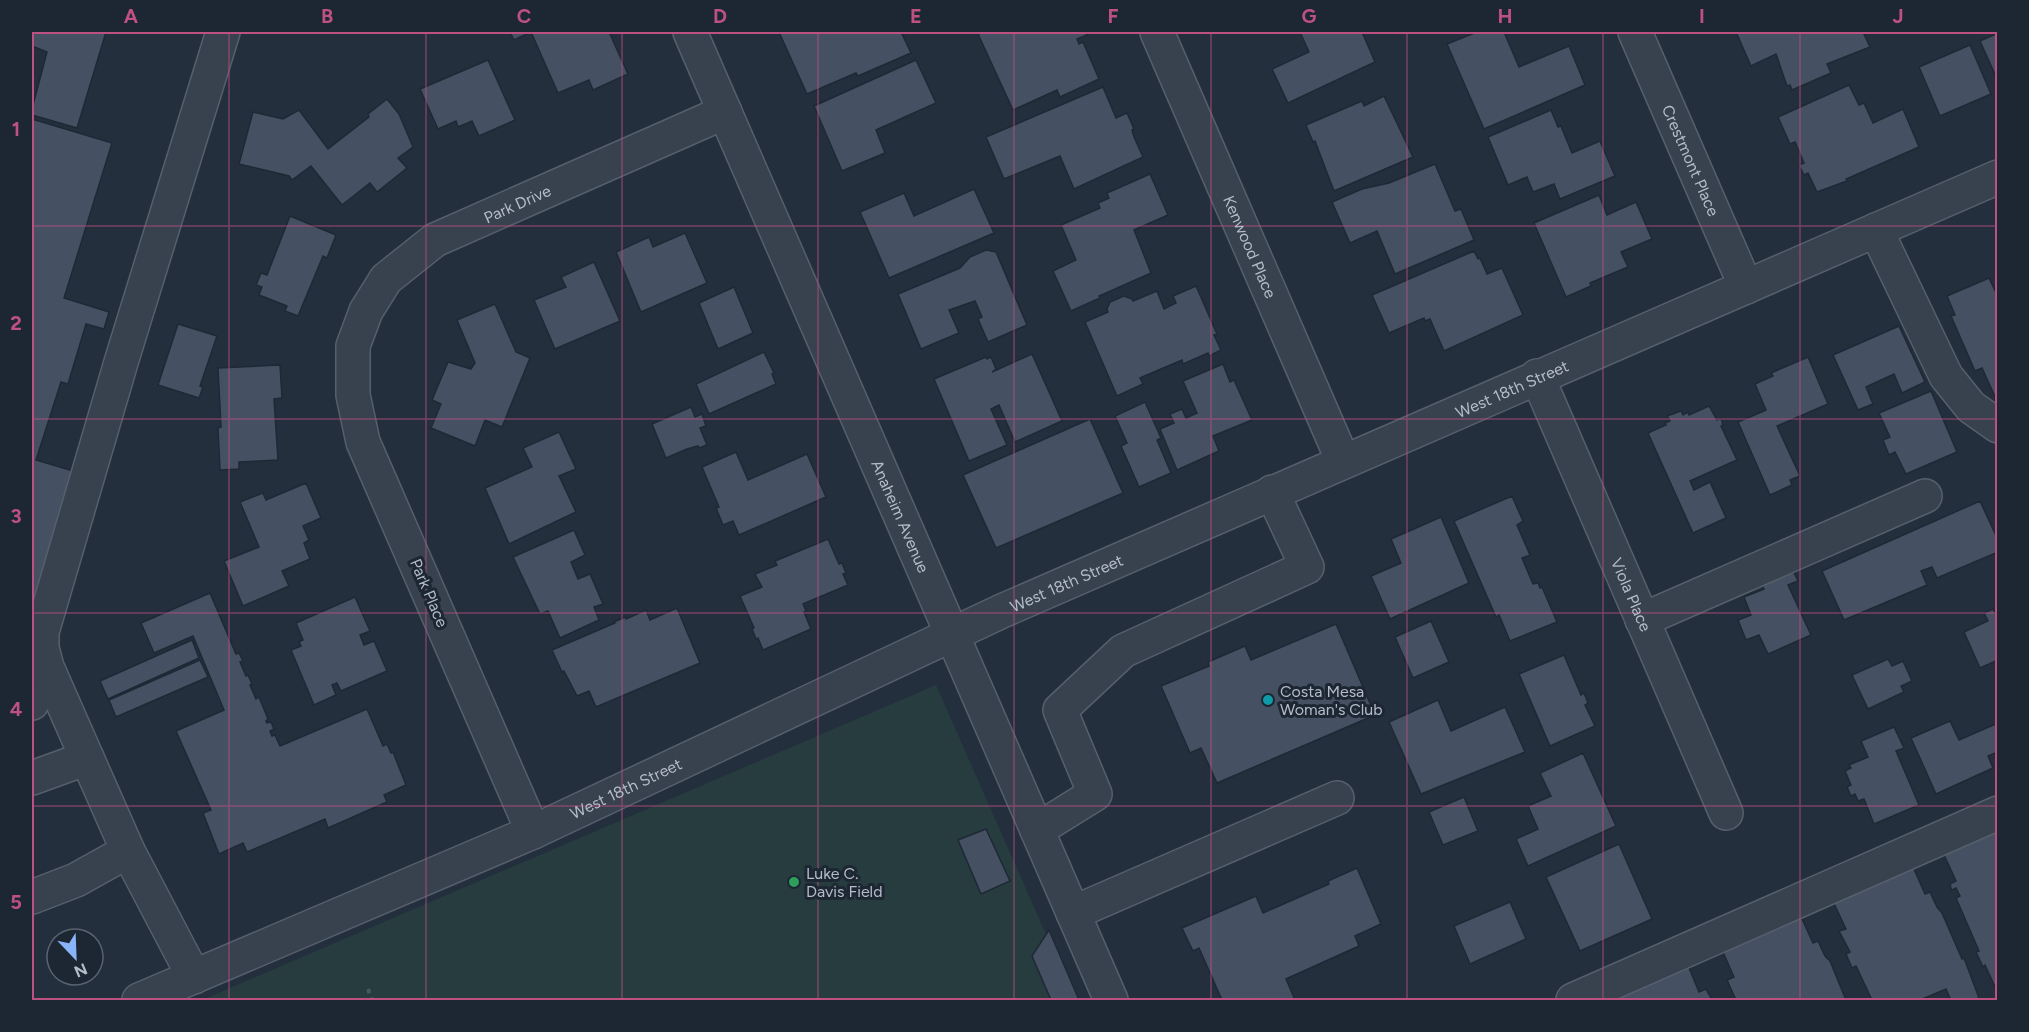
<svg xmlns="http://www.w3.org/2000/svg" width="2029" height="1032" font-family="Figtree,sans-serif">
	<rect width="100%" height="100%" fill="#242f3e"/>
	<path fill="#263c3f" d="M936 685 1075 1000H202Z"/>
	<g fill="#455162" stroke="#1f2835" stroke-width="1.5">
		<path d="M32 32H106L77 128 32 115V109L47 52 32 46Z"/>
		<path d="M510 32H609L628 74 593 90 589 80 558 93 531 32 514 40Z"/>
		<path d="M779 32H901L911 53 858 76 856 73 807 94Z"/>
		<path d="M985 32H1085L1087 35 1077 39 1079 44 1083 42 1099 79 1060 97 1057 90 1013 110 978 34Z"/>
		<path d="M1300 32H1362L1375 62 1288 103 1272 69 1309 52Z"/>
		<path d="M1477 32H1504L1519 67 1569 46 1585 85 1484 129 1447 44Z"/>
		<path d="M1736 32H1863L1870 47 1827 64 1831 73 1792 90 1790 85 1787 86 1776 54 1751 66Z"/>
		<path d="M1998 33V81L1980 41Z"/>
		<path d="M1970 45 1991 94 1940 116 1919 67Z"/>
		<path d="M488 60 515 120 479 136 472 121 458 127 456 121 438 129 420 89Z"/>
		<path d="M916 60 936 103 876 130 885 153 842 171 814 106Z"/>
		<path d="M1849 85 1859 105 1864 103 1873 123 1903 109 1919 147 1846 179 1847 181 1817 192 1808 173 1804 175 1799 165 1804 163 1795 142 1790 144 1778 117Z"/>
		<path d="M1103 87 1116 118 1127 113 1134 129 1132 130 1134 137 1143 157 1074 189 1060 156 1004 179 986 137Z"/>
		<path d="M1384 96 1413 157 1334 191 1315 141 1313 142 1306 125 1362 101 1364 106Z"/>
		<path d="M387 99 399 114 413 147 398 158 407 168 377 192 370 183 342 205 311 166 292 180 289 176 239 164 253 112 283 119 299 110 328 149 369 117 368 114Z"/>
		<path d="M1551 110 1558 127 1561 126 1572 153 1600 141 1615 176 1560 199 1554 184 1533 192 1527 177 1508 185 1488 137Z"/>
		<path d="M32 119 112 143 64 298 109 312 104 329 86 324 68 384 61 382 36 460 80 473 32 631Z"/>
		<path d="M1435 164 1455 211 1461 209 1474 240 1395 274 1377 231 1350 243 1332 202 1362 189 1389 183Z"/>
		<path d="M1150 174 1168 215 1134 230 1151 273 1099 296 1100 298 1071 311 1053 271 1076 260 1061 225 1100 208 1098 203 1109 198 1107 193Z"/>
		<path d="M974 189 994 233 889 278 860 212 904 193 914 216Z"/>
		<path d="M1599 195 1607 215 1636 202 1652 239 1621 252 1628 267 1590 283 1591 286 1566 297 1534 223Z"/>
		<path d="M290 216 336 235 327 258 323 256 298 316 285 311 287 306 259 295 262 287 256 285 261 273 267 275Z"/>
		<path d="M685 233 707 283 641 312 616 252 649 237 653 247Z"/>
		<path d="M986 250 996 252 1027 325 988 342 978 319 982 317 975 301 949 310 959 333 921 349 898 294 960 268 970 257Z"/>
		<path d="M1474 251 1478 259 1480 258 1487 274 1502 268 1523 315 1444 351 1430 319 1425 321 1424 318 1389 333 1372 295Z"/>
		<path d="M594 262 620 321 555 349 534 300 566 287 561 277Z"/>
		<path d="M1989 278 1998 297 1997 401 1982 368 1975 371 1951 316 1955 315 1947 296Z"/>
		<path d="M1196 286 1217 334 1214 335 1221 350 1209 356 1208 353 1183 364 1182 360 1140 378 1143 384 1117 396 1085 322 1108 312 1107 309 1110 302 1124 296 1132 299 1133 301 1157 291 1164 309 1176 303 1173 296Z"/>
		<path d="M734 287 753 333 718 349 699 303Z"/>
		<path d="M495 304 516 352 530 358 502 427 485 420 475 446 431 428 441 404 432 400 448 362 471 369 475 363 457 320Z"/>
		<path d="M178 324 217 336 200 386 203 387 199 398 158 385Z"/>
		<path d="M1899 326 1925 382 1902 393 1894 374 1866 387 1873 404 1858 410 1833 355Z"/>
		<path d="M764 352 774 373 772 374 776 384 709 414 696 384Z"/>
		<path d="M1032 354 1062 421 1015 442 999 405 991 409 1007 445 969 461 934 379 986 357 987 359 991 357 996 369 992 372Z"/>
		<path d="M1808 357 1828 404 1777 426 1800 476 1790 480 1792 485 1770 495 1738 422 1766 410 1755 384 1773 376 1771 373Z"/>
		<path d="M1223 364 1230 382 1234 380 1252 420 1213 436 1219 451 1177 470 1160 429 1174 423 1170 414 1182 409 1186 418 1197 413 1183 381Z"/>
		<path d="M280 365 282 398 274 399 278 460 239 462V469L220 470 218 428 221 427 218 368Z"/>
		<path d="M1931 391 1957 452 1906 474 1895 452 1889 455 1883 440 1890 437 1879 413Z"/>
		<path d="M1145 402 1161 438 1157 440 1171 473 1139 487 1121 446 1127 443 1115 416Z"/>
		<path d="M1709 406 1717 420 1721 418 1723 425 1721 426 1737 460 1690 481 1694 490 1710 482 1726 518 1693 533 1648 433 1666 425 1665 423 1670 421 1667 416 1681 411 1683 415 1688 412 1689 415Z"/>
		<path d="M691 407 695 417 702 414 706 426 700 428 707 445 699 448 698 446 687 449 666 458 652 424Z"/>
		<path d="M1090 419 1123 493 996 548 963 475Z"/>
		<path d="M559 432 576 469 559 476 576 512 509 544 485 488 532 467 523 448Z"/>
		<path d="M736 452 748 480 807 454 826 497 739 535 733 521 723 525 716 508 719 507 702 467Z"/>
		<path d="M306 483 321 518 303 526 309 540 304 543 310 559 282 571 289 586 243 606 224 561 259 547 240 502 263 493 266 500Z"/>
		<path d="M1512 496 1523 521 1517 525 1530 555 1522 558 1533 584 1538 583 1540 588 1542 587 1557 622 1510 641 1499 615 1496 617 1454 521Z"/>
		<path d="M1980 501 1998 540V552L1937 578 1932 567 1921 571 1927 585 1844 620 1822 571Z"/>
		<path d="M1441 517 1469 583 1390 619 1371 576 1401 563 1391 539Z"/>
		<path d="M574 530 585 555 571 562 578 579 590 574 603 604 594 607 599 620 560 638 548 611 540 614 513 557Z"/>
		<path d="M828 539 839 564 842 563 846 573 843 574 848 585 803 604 806 611 804 612 811 629 763 650 758 638 756 639 752 629 754 628 740 596 762 587 755 574 777 565 775 561Z"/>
		<path d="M1787 558 1798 581 1788 585 1811 635 1768 654 1759 635 1746 640 1738 620 1751 615 1744 597 1764 589 1756 571Z"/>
		<path d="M210 593 236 654 239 653 243 661 240 662 246 676 248 675 252 684 250 685 256 699 259 697 268 719 266 721 267 723 271 722 274 729 270 731 272 736 275 735 280 746 367 709 383 746 387 744 391 753 393 752 406 785 384 795 387 802 328 828 325 819 247 852 243 843 219 854 203 813 211 810 176 731 224 710 193 636 154 653 141 623Z"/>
		<path d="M355 597 370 631 360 635 364 645 374 641 387 671 341 691 337 683 332 685 336 695 314 705 291 650 301 646 299 642 303 640 296 623Z"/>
		<path d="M677 608 700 663 596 707 589 691 577 696 564 671 562 672 552 650 615 623 614 622 625 617 626 619 646 610 650 620Z"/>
		<path d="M1993 609 1998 617V660L1980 668 1964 632 1988 621 1984 613Z"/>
		<path d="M1431 621 1449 662 1413 678 1395 637Z"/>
		<path d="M1336 624 1375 715 1217 783 1201 748 1190 753 1161 686 1209 666 1208 662 1245 646 1251 660Z"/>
		<path d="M192 640 199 658 108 699 100 681Z"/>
		<path d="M1564 655 1581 695 1584 693 1588 703 1585 705 1595 726 1550 746 1519 674Z"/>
		<path d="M1888 659 1892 666 1903 661 1912 681 1901 686 1904 692 1868 709 1852 675Z"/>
		<path d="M200 660 208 677 116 717 109 700Z"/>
		<path d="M1438 700 1451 731 1505 707 1525 752 1421 794 1389 722Z"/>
		<path d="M1950 721 1959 740 1998 723V752L1988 756 1993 768 1936 794 1911 738Z"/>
		<path d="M1894 727 1904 748 1896 751 1919 805 1874 824 1864 799 1858 801 1855 794 1851 796 1847 787 1851 785 1845 771 1851 768 1849 765 1868 757 1861 741Z"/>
		<path d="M1583 753 1616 826 1528 866 1516 839 1538 829 1528 806 1551 796 1540 773Z"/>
		<path d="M1464 797 1478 831 1443 845 1429 812Z"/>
		<path d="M1998 821V989H1996L1985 965 1983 967 1976 952 1979 951 1956 898 1960 896 1956 888 1952 890 1951 888 1950 884 1956 881 1940 846Z"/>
		<path d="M986 829 1010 881 981 894 958 840Z"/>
		<path d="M1619 844 1652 919 1580 951 1546 877Z"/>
		<path d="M1910 860 1925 894 1930 892 1937 907 1942 913 1962 959 1964 958 1979 998 1973 1000H1951L1946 989 1920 1000H1867L1871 998 1856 966 1852 968 1846 954 1850 952 1839 931 1846 929 1830 895Z"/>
		<path d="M1357 868 1381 924 1355 936 1359 946 1286 979 1295 1000H1222L1199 948 1193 951 1182 928 1256 896 1263 913 1329 884 1328 881Z"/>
		<path d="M1510 902 1526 939 1470 964 1454 926Z"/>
		<path d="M1797 908 1813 943 1818 941 1825 956 1830 961 1846 1000H1736L1727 980 1734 977 1719 943Z"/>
		<path d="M1049 930 1079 1000H1051L1032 956Z"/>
		<path d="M1685 958 1699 992 1706 989 1712 1000H1611Z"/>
	</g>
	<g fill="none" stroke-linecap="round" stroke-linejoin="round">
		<g stroke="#565f6c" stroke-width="36">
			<g id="minor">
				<path id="s1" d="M690 32 1111 1000"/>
				<path id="s2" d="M1157 32 1343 461"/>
				<path id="s3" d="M1635 32 1746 287"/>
				<path d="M1876 230 1946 376 1971 407 1998 426"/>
				<path id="s4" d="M1537 376 1726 813"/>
				<path d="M1642 620 1925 496"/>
				<path d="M32 703 33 698 50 674"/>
				<path d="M32 778 87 758"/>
				<path d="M1037 830 1095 794 1060 710 1123 651 1307 567 1272 492"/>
				<path id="s5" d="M533 832 363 442 353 395V346L366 311 386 279 435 240 725 112"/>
				<path d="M32 897 76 880 128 851"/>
				<path d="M1073 913 1337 798"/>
				<path d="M194 977 128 851 87 758 47 667 42 648V632L122 359 223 32"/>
				<path id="s6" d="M139 1000 533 832 1002 611 1998 177"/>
				<path d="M1573 1000 1998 813"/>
			</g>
		</g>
		<path stroke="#44595c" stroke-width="4" stroke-dasharray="4.5 4.5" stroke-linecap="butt" d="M368 989 372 1000"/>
		<use href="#minor" stroke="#38414e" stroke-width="33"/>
	</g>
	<path fill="none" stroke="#bd5182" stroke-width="1.5" stroke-opacity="0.55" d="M229 32V1000M426 32V1000M622 32V1000M818 32V1000M1014 32V1000M1211 32V1000M1407 32V1000M1603 32V1000M1800 32V1000M32 226H1998M32 419H1998M32 613H1998M32 806H1998"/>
	<circle fill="#0f9aa8" stroke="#1d2633" stroke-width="2" cx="1268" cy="700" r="6"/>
	<circle fill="#2e9e5b" stroke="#1d2633" stroke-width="2" cx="794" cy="882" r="6"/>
	<g text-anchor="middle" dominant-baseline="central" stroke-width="6" stroke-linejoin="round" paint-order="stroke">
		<g font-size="16" fill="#b4bcc9" stroke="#1d2633">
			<text stroke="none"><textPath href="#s3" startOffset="140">Crestmont Place</textPath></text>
			<text stroke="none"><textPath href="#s5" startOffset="750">Park Drive</textPath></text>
			<text stroke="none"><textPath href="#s2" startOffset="234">Kenwood Place</textPath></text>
			<text stroke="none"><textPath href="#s6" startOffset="1503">West 18th Street</textPath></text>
			<text stroke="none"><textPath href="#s1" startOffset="528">Anaheim Avenue</textPath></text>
			<text stroke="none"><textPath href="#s6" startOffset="1017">West 18th Street</textPath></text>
			<text transform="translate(429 593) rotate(67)">Park Place</text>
			<text stroke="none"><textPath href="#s4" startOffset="238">Viola Place</textPath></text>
			<text stroke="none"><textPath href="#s6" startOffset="531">West 18th Street</textPath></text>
		</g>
		<g font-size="16" fill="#b4bcc9" stroke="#1d2633" text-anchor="start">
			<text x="1280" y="691">Costa Mesa<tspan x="1280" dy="18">Woman's Club</tspan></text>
			<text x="806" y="873">Luke C.<tspan x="806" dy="18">Davis Field</tspan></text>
		</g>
	</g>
	<rect width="2029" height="1032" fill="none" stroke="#1d2633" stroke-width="66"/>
	<g transform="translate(75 957) rotate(157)"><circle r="28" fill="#1d2633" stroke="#59626f" stroke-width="1.5"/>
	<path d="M0-4.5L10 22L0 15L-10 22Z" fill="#8ab4f8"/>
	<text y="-9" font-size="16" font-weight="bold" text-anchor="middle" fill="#b4bcc9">N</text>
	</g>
	<rect x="33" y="33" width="1963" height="966" fill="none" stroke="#bd5182" stroke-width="2"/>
	<g font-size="20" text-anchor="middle" font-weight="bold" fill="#bd5182">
		<text x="131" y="23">A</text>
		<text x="327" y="23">B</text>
		<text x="524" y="23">C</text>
		<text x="720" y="23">D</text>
		<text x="916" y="23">E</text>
		<text x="1113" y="23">F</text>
		<text x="1309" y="23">G</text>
		<text x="1505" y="23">H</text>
		<text x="1702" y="23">I</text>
		<text x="1898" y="23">J</text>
		<text x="16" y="136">1</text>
		<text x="16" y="330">2</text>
		<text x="16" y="523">3</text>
		<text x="16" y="716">4</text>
		<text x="16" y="909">5</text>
	</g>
</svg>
